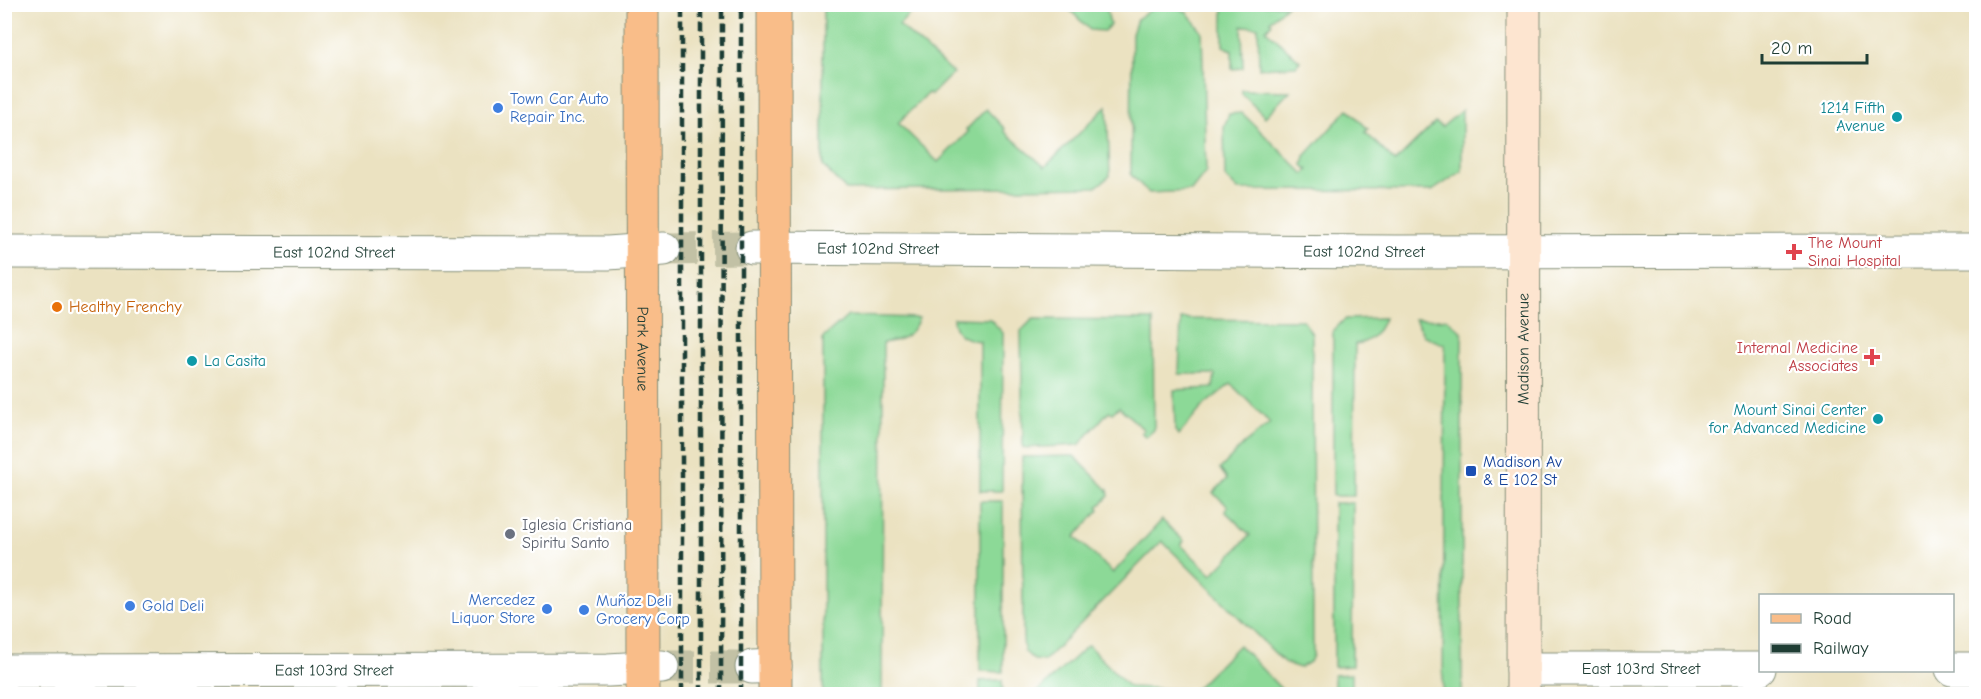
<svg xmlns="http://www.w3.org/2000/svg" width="1981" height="699" font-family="'Comic Neue',sans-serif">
	<rect width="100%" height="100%" fill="#fff"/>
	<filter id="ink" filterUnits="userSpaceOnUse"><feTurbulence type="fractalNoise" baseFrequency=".0167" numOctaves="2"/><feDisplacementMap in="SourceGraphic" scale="12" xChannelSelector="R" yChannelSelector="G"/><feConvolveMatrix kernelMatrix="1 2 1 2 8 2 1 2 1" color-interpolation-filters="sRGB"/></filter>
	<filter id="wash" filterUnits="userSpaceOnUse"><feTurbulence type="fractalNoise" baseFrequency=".008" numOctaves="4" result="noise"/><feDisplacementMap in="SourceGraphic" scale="24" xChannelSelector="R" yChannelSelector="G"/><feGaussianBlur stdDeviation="1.35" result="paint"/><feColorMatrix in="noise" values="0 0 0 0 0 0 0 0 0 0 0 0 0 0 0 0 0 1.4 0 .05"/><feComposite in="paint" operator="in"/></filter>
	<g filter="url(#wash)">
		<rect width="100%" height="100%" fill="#ebe2c1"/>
		<g fill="#8cd997" stroke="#568b66" stroke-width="1.5">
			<path d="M823 5H918L899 25 953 73 931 95 928 93 898 123 938 162 968 132 966 130 986 109 1005 129 1004 131 1045 167 1107 106 1110 176 1096 187 846 190 823 166Z"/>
			<path d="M1065 5H1106L1110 25 1104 31 1090 30Z"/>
			<path d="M1158 5 1174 6 1187 12 1202 32 1206 172 1191 191 1149 193 1131 175 1132 34 1137 19Z"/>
			<path d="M1223 5H1287L1270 21 1272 23 1266 30 1300 61 1296 66 1259 68 1258 27 1242 26 1243 68 1232 69V50L1223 46Z"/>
			<path d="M1242 90 1290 91 1265 117 1242 94Z"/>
			<path d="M1348 109 1368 129 1365 132 1395 162 1435 123 1442 127 1462 110V171L1432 191 1238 190 1225 177 1224 127 1229 114 1242 113 1304 174 1308 170 1303 165 1305 156Z"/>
			<path d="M848 316 919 318C911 337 902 340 883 343L882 694H823V338Z"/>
			<path d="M953 318 990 319 1003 333 1002 491H980V341C967 340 953 335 953 318Z"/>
			<path d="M1384 318C1379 332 1370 343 1355 344L1354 496H1333V331L1345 319Z"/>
			<path d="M1033 319 1153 320 1154 430 1146 437 1141 432 1144 430 1119 407 1112 413 1109 411 1079 445 1023 448 1021 331Z"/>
			<path d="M1181 319 1303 320 1312 334 1313 655 1310 662 1300 668 1285 663 1162 541 1044 661 1034 660 1024 651 1023 637 1022 457 1074 456 1108 490 1109 496 1098 507 1100 509 1075 537 1113 573 1162 520 1184 541 1181 545 1212 575 1250 535 1225 511 1228 506 1213 493 1227 479 1220 469 1244 444 1270 423 1231 384 1204 405 1179 435 1175 431 1174 390 1213 388 1215 374H1179Z"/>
			<path d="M1415 319H1447L1462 332V694H1443L1445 345 1424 336Z"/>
			<path d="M980 501H1003V672L980 671Z"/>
			<path d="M1334 503H1353L1352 666 1334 667Z"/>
			<path d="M1088 645 1129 687 1194 690 1239 645 1286 694H1035Z"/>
			<path d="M1352 674V694H1334V675Z"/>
			<path d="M1002 680 1003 694H980V681Z"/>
		</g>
	</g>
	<g filter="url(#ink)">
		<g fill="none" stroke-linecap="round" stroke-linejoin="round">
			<g stroke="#c2c1a5" stroke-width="33" stroke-dasharray="33 16" stroke-linecap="butt">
				<path d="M664 249 752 248"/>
				<path d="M662 667H752"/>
			</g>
			<g stroke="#85907a" stroke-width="35">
				<g id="street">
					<path id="s1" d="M752 248 1397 252 1976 251"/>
					<path id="s2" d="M4 252 608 253 664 249"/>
					<path d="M752 667 775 666"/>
					<path id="s3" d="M1523 669H1760"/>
					<path d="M1952 669H1976"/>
					<path id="s4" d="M4 671 608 670 662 667"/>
				</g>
			</g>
			<g stroke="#85907a" stroke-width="35">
				<g id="secondary">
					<path id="s5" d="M1523 694 1524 4"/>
				</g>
			</g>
			<g stroke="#85907a" stroke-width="35">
				<g id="primary">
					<path id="s6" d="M642 4 643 694"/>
					<path d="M774 4 775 694"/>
				</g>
			</g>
			<use href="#street" stroke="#fff" stroke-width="33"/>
			<use href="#secondary" stroke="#fde5d0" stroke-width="33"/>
			<use href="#primary" stroke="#f9bd89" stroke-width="33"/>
			<g stroke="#1f3d34" stroke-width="4.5" stroke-dasharray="9 4.5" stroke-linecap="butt">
				<path d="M682 694V4"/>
				<path d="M701 694V4"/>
				<path d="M721 694 722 4"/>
				<path d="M741 694V4"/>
			</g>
		</g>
	</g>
	<g fill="#3f7fe0" stroke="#fff" stroke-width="2">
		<circle cx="498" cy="108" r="6"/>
		<circle cx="130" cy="606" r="6"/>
		<circle cx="547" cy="609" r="6"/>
		<circle cx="584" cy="610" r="6"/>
	</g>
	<g fill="#0f9aa8" stroke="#fff" stroke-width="2">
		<circle cx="1897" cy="117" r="6"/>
		<circle cx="192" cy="361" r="6"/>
		<circle cx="1878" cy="419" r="6"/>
	</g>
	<g fill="#e0444e" stroke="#fff" stroke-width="2">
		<path d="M1791 243h6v6h6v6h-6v6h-6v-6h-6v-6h6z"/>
		<path d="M1869 348h6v6h6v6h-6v6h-6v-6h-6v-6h6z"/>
	</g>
	<circle fill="#e8710a" stroke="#fff" stroke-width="2" cx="57" cy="307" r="6"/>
	<rect fill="#1a4fb4" stroke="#fff" stroke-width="2" x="1465" y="465" width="12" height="12" rx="3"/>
	<circle fill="#6b7280" stroke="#fff" stroke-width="2" cx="510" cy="534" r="6"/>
	<g text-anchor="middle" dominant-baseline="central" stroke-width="4.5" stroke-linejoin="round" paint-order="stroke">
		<g font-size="16" fill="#366cbe" stroke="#fff" text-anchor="start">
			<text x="510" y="99">Town Car Auto<tspan x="510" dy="18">Repair Inc.</tspan></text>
			<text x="535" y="600" text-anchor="end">Mercedez<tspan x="535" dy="18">Liquor Store</tspan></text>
			<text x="596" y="601">Muñoz Deli<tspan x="596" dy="18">Grocery Corp</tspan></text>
			<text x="142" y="606">Gold Deli</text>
		</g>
		<g font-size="16" fill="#0d838f" stroke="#fff" text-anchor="end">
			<text x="1885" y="108">1214 Fifth<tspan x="1885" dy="18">Avenue</tspan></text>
			<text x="204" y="361" text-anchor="start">La Casita</text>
			<text x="1866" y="410">Mount Sinai Center<tspan x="1866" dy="18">for Advanced Medicine</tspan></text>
		</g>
		<g font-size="16" fill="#be3a42" stroke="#fff" text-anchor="start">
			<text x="1808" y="243">The Mount<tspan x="1808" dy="18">Sinai Hospital</tspan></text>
			<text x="1858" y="348" text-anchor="end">Internal Medicine<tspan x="1858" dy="18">Associates</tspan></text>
		</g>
		<g font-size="16" fill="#1f3d34" stroke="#fff">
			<text stroke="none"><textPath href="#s1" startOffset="126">East 102nd Street</textPath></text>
			<text stroke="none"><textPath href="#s2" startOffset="330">East 102nd Street</textPath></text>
			<text stroke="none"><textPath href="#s1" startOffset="612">East 102nd Street</textPath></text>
			<text stroke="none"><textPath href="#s5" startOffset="345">Madison Avenue</textPath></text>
			<text stroke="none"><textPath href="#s6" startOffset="345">Park Avenue</textPath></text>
			<text stroke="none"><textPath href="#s3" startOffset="118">East 103rd Street</textPath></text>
			<text stroke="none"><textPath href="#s4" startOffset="330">East 103rd Street</textPath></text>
		</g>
		<g font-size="16" fill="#c56008" stroke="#fff" text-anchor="start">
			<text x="69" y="307">Healthy Frenchy</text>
		</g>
		<g font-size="16" fill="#164399" stroke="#fff" text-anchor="start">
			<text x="1483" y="462">Madison Av<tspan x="1483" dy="18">&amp; E 102 St</tspan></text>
		</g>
		<g font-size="16" fill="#5b616d" stroke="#fff" text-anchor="start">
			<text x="522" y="525">Iglesia Cristiana<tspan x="522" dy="18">Spiritu Santo</tspan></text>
		</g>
	</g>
	<rect width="1981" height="699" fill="none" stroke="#fff" stroke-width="24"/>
	<rect x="1759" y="594" width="195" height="78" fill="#ffffff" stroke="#a5b1ae" stroke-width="1.5"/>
	<rect x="1771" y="614" width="30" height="9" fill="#f9bd89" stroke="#a5b1ae" stroke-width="1.5"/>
	<text x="1813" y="624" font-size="18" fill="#1f3d34">Road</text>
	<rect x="1771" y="644" width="30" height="9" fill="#1f3d34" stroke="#a5b1ae" stroke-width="1.5"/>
	<text x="1813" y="654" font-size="18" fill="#1f3d34">Railway</text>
	<path d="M1762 54v9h105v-9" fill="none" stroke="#1f3d34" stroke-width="3"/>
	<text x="1771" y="54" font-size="18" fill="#1f3d34" stroke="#ffffff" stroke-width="4.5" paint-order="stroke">20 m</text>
</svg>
